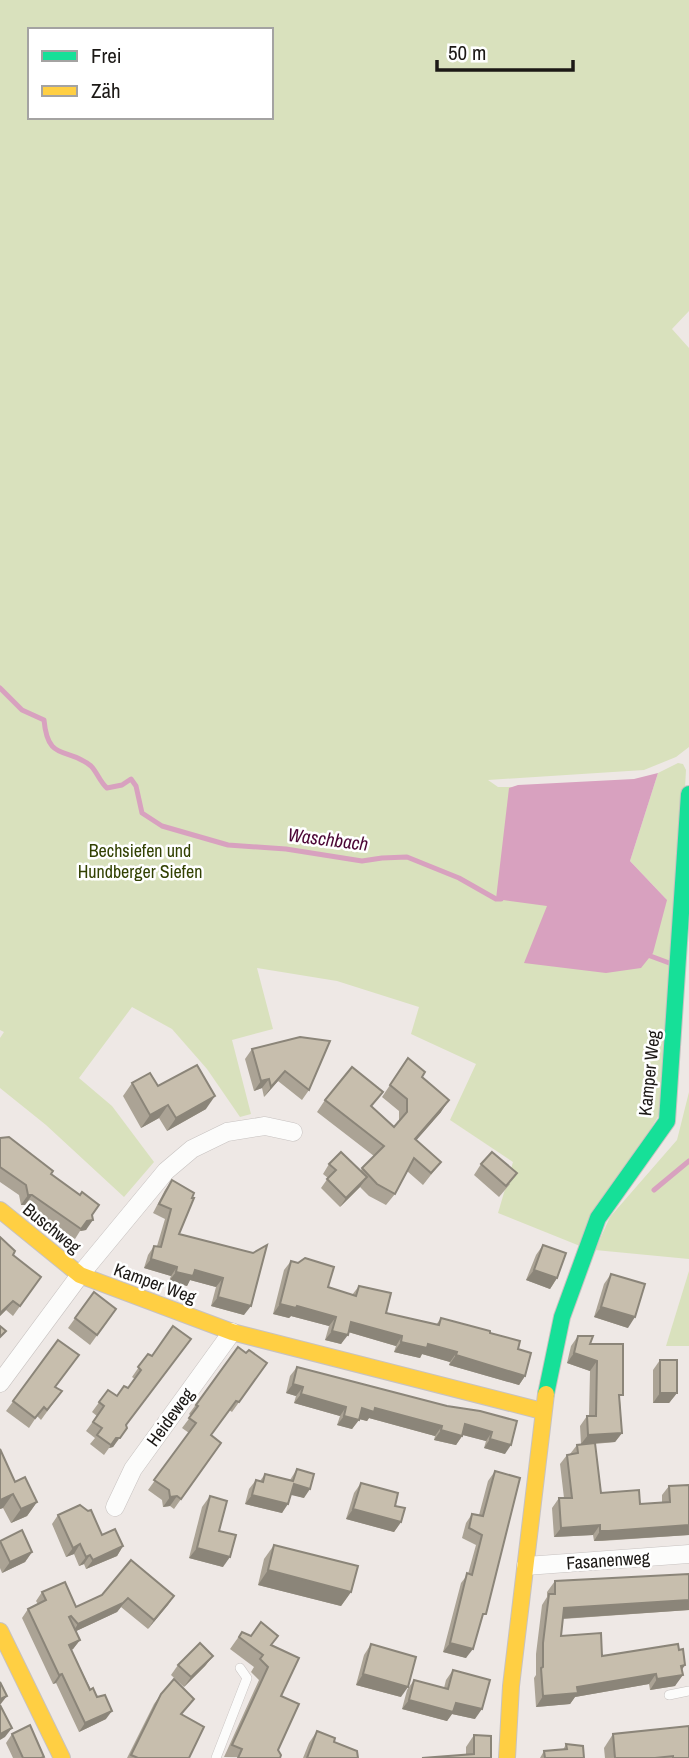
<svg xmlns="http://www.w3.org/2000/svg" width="689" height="1758" font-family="'Archivo Narrow',sans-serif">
	<rect width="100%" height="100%" fill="#eee8e5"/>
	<g fill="#d9e1bd" fill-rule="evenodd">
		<path d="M0 0H689V311L672 329 689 348V747L676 757 644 770 488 780 498 787H514L667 900 630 861 658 773 678 763 683 764 686 770 674 986V1090L580 1246 498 1213 513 1162 450 1120 476 1064 411 1034 419 1007 337 981 257 968 273 1029 232 1040 251 1114 240 1117 207 1069 172 1029 132 1007 79 1078 112 1106 154 1162 124 1197 46 1125 0 1088V1038L4 1032 0 1030ZM30 30H271V117H30Z"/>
		<path d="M689 1092V1259L595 1250 610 1217 677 1140Z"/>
		<path d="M689 1271V1346H666Z"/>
	</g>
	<path fill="#d8a1bf" d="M658 773 630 861 667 900 653 953 641 968 606 973 524 963 547 906 496 899 509 788 518 785 634 779Z"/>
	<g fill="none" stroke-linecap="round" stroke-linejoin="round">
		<g stroke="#d8a1bf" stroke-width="5">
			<path d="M0 688 22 710 44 720C48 763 67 746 91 766 97 772 100 782 107 788L122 785 131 779 136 786 142 813 162 826 228 845 286 849 362 861 382 858 407 857 459 878 496 899H501"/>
			<path d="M645 954 672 964"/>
			<path d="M654 1190 689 1161"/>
		</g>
		<g stroke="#c7c2c0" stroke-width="10">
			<g id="lane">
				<path d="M669 1695 689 1691"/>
				<path d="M216 1758 247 1678 240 1668"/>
			</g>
		</g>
		<g stroke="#c7c2c0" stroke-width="19">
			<g id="street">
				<path d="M0 1383 80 1275 166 1171 192 1149 227 1132 265 1126 293 1132"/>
				<path d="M115 1507 133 1469 232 1332"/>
				<path d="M526 1566 689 1554"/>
			</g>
		</g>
		<g stroke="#c7c2c0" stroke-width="18">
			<path id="fast" d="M546 1394 562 1317 598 1218 667 1121 689 794"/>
		</g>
		<g stroke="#c7c2c0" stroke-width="18">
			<g id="slow">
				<path d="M0 1210 80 1275 232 1332 542 1411"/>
				<path d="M0 1631 62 1758"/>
				<path d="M507 1758 511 1686 546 1394"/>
			</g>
		</g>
		<use href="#lane" stroke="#fcfcfb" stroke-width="9"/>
		<use href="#street" stroke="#fcfcfb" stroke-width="18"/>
		<use href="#fast" stroke="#16e098" stroke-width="16"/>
		<use href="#slow" stroke="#ffcf43" stroke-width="16"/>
	</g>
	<g fill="#aba395">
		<path d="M300 1037 309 1090 302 1100 278 1081 264 1097 262 1088 254 1091 245 1059 252 1049Z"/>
		<path d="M408 1058 422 1077 441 1112 416 1140 441 1162 423 1185 407 1171 395 1194 386 1205 369 1196 360 1187 340 1207 321 1188 328 1178 323 1174 329 1164 360 1171 374 1156 317 1112 325 1100 394 1127 399 1121V1111L382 1097Z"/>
		<path d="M132 1083 158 1086 206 1109 167 1131 159 1118 141 1128 123 1096Z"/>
		<path d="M0 1138 51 1174 92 1215 86 1230 80 1231 75 1239 25 1205H21L19 1195 0 1182Z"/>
		<path d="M481 1164 510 1184 499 1197 474 1175Z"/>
		<path d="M172 1180 179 1234 253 1253 244 1315 211 1306 216 1287 190 1280 187 1286 169 1281 171 1276 144 1268 148 1255 154 1246H157L165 1219 153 1213 165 1190Z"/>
		<path d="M0 1237 13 1255 41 1277 13 1316 6 1310 0 1316Z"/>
		<path d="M543 1245 557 1278 550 1289 526 1280 536 1255Z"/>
		<path d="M291 1261 328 1287 352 1295 359 1286 386 1313 436 1325 441 1318 490 1333 518 1349 525 1376 519 1385 449 1365 450 1362 422 1354 420 1358 394 1352 396 1346 348 1332 341 1344 325 1340 329 1326 291 1316 289 1318 273 1314 284 1270Z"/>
		<path d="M611 1274 628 1328 594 1317 604 1284Z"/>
		<path d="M94 1292 116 1309 90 1345 68 1328Z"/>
		<path d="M578 1336 590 1344 620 1400 622 1433 615 1442 595 1444 601 1493 640 1504 662 1502V1495L669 1486 689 1535 602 1541H594L593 1535 554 1537 552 1508 559 1498H564L560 1464 567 1455 570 1454 577 1445 581 1444 580 1426 587 1416H589L590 1371 567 1363 571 1346Z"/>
		<path d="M58 1340 56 1387 62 1391 41 1420 37 1416 29 1428 6 1411Z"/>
		<path d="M238 1347 246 1353 267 1363 232 1412 229 1410 211 1435 221 1443 174 1509 170 1506 163 1507 162 1500 148 1490 189 1433 182 1428 191 1416 189 1414Z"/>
		<path d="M148 1354 126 1426 113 1447 109 1448 104 1455 90 1444 95 1438 86 1431 97 1416 92 1412 108 1390 117 1396 128 1388 135 1379 132 1377Z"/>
		<path d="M660 1360 677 1393 669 1403H653V1370Z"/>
		<path d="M297 1367 447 1406 480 1411 505 1454 484 1448 486 1441 463 1435 456 1445 434 1440 435 1436 369 1418 367 1421 359 1419 352 1429 337 1425 340 1416 294 1403 296 1396 286 1393 290 1376Z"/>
		<path d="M0 1449 15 1482 37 1502 27 1516 11 1523 3 1508 0 1509Z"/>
		<path d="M297 1469 304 1498 291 1494 282 1513 245 1504 249 1489 256 1480 260 1481 265 1474 290 1480Z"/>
		<path d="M495 1471 480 1622 466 1658 443 1652 461 1583 468 1574 476 1545 462 1538 466 1523 472 1514 479 1515 488 1481Z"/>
		<path d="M361 1483 395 1506 401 1522 394 1532 346 1519 354 1493Z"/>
		<path d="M210 1496 219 1531 223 1567 189 1558 202 1507Z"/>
		<path d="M58 1515 102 1535 123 1546 117 1556 86 1569 84 1564 79 1566 74 1554 66 1557 52 1524Z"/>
		<path d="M0 1541 32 1552 25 1562 2 1573 0 1568Z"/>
		<path d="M274 1545 351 1592 341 1606 258 1585 264 1559Z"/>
		<path d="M689 1574V1610L563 1619 561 1636 602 1656 682 1669 675 1686 650 1690 649 1684 575 1697 570 1704 536 1707 534 1678 536 1675V1654L542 1605 547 1597V1592L555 1581Z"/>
		<path d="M42 1592 76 1607 102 1595 174 1596 148 1629 121 1607 117 1612 76 1631 80 1640 73 1649 71 1650 106 1719 79 1732 56 1683 53 1684 22 1618 28 1609 38 1604 36 1601Z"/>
		<path d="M242 1632 271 1645 281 1696 278 1750 280 1758 224 1757 259 1680 251 1672 254 1667 230 1649Z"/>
		<path d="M371 1644 401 1697 356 1685 364 1655Z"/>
		<path d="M213 1656 205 1666 184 1687 171 1675 178 1665Z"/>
		<path d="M453 1670 475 1719 452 1714 447 1721 402 1709 407 1690 414 1680 444 1688 446 1680Z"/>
		<path d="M161 1694 194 1699 182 1714 189 1758H127L154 1704Z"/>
		<path d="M317 1731 334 1742 358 1758H303L309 1743Z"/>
		<path d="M12 1734 43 1758H13L6 1743Z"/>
		<path d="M613 1734 689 1758H605L604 1748Z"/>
		<path d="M474 1735 491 1758 466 1755V1747Z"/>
		<path d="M566 1744 584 1758H540L544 1751 563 1750Z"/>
	</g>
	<g fill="#8b8579">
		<path d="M285 1071 278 1081 264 1097 271 1087Z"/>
		<path d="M269 1079 262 1088 254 1091 261 1081Z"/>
		<path d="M215 1096 206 1109 167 1131 176 1118Z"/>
		<path d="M449 1100 441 1112 407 1151 415 1139Z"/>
		<path d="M168 1105 159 1118 141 1128 150 1115Z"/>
		<path d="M367 1177 360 1187 340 1207 346 1198Z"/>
		<path d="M28 1195H32L25 1205H21Z"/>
		<path d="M99 1205 88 1221 93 1220 86 1230 80 1231Z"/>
		<path d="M151 1259 177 1267 171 1276 144 1268Z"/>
		<path d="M195 1270 223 1278 216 1287 190 1280 187 1286 169 1281 176 1272Z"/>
		<path d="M534 1270 557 1278 550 1289 526 1280Z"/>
		<path d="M218 1297 251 1306 244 1315 211 1306Z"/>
		<path d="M13 1301 6 1310 0 1316V1313Z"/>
		<path d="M280 1304 297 1306 336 1317 329 1326 291 1316 289 1318 273 1314Z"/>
		<path d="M601 1307 635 1317 628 1328 594 1317Z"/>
		<path d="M351 1322 402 1336 396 1346 345 1331Z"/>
		<path d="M332 1331 348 1335 341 1344 325 1340Z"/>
		<path d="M401 1342 428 1344 457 1352 450 1362 422 1354 420 1358 394 1352Z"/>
		<path d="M574 1353 597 1361 590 1371 567 1363Z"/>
		<path d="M456 1355 525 1376 519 1385 449 1365Z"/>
		<path d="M293 1384 303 1387 296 1396 286 1393Z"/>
		<path d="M660 1393H677L669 1403H653Z"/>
		<path d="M301 1394 346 1407 340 1416 294 1403Z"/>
		<path d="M362 1408H375L442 1426 435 1436 369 1418 367 1421 355 1418Z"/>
		<path d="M344 1416 359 1420 352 1429 337 1425Z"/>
		<path d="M465 1424 492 1432 486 1441 459 1434Z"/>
		<path d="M127 1428 113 1447 109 1448 116 1438Z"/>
		<path d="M441 1430 462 1436 456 1445 434 1440Z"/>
		<path d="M622 1433 615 1442 581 1444 588 1435Z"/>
		<path d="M490 1439 511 1445 505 1454 484 1448Z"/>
		<path d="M294 1484 310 1489 304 1498 287 1494Z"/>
		<path d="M13 1494 3 1508 0 1509V1500Z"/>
		<path d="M252 1495 288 1504 282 1513 245 1504Z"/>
		<path d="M177 1496 170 1506 163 1507 170 1497Z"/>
		<path d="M37 1502 27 1516 11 1523 21 1509Z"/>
		<path d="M353 1509 401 1522 394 1532 346 1519Z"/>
		<path d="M600 1525 593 1535 554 1537 561 1528Z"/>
		<path d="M689 1525V1535L594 1541 600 1531Z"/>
		<path d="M80 1544 74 1554 66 1557 73 1548Z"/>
		<path d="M123 1546 117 1556 86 1569 93 1560Z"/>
		<path d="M197 1548 230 1557 223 1567 189 1558Z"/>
		<path d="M32 1552 25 1562 2 1573 10 1562Z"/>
		<path d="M90 1555 84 1564 79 1566 86 1557Z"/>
		<path d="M268 1570 351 1592 341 1606 258 1585Z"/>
		<path d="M174 1596 168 1605 148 1629 154 1620Z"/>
		<path d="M128 1598 117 1612 72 1633 78 1624Z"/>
		<path d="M689 1600V1610L557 1619 564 1608Z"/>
		<path d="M80 1640 73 1649 63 1654 69 1645Z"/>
		<path d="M450 1643 473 1649 466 1658 443 1652Z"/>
		<path d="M213 1656 205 1666 184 1687 191 1677Z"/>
		<path d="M685 1665 678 1676 683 1675 675 1686 650 1690 657 1679 681 1666Z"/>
		<path d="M62 1674 56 1683 53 1684 59 1675Z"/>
		<path d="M363 1674 408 1687 401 1697 356 1685Z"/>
		<path d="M656 1674 649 1684 575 1697 570 1704 536 1707 543 1696 577 1687Z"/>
		<path d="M7 1696 0 1705V1699Z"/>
		<path d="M409 1700 456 1703 482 1709 475 1719 452 1714 447 1721 402 1709Z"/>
		<path d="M112 1711 106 1719 79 1732 85 1723Z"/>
		<path d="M12 1728 5 1737 0 1740V1734Z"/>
	</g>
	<g fill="#c7bead" stroke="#8b8579" stroke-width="2">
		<path d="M300 1037 330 1041 309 1090 285 1071 271 1087 269 1079 261 1081 252 1049Z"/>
		<path d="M408 1058 425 1072 422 1077 449 1100 415 1139 441 1162 431 1173 414 1158 395 1194 377 1184 362 1168 384 1146 325 1100 352 1067 383 1092 371 1106 394 1127 407 1112V1099L390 1085Z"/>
		<path d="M197 1065 215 1096 176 1118 168 1105 150 1115 132 1083 150 1073 158 1086Z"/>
		<path d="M9 1137 53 1171 51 1174 80 1195 82 1192 99 1205 92 1215 93 1220 87 1221 81 1229 32 1195H28L26 1185 0 1167V1138Z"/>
		<path d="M341 1152 367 1177 346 1198 327 1179 336 1170 329 1164Z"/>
		<path d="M492 1152 517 1173 506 1186 481 1164Z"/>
		<path d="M172 1180 194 1193 192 1198H194L179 1234 253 1253 267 1245 251 1306 218 1297 223 1278 195 1270 193 1276 176 1272 177 1267 151 1259 154 1246 161 1247 171 1209 159 1204Z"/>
		<path d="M0 1237 15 1251 13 1255 41 1277 20 1306 13 1301 0 1313Z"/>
		<path d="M543 1245 566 1253 557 1278 534 1270Z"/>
		<path d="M305 1258 334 1267 328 1287 356 1296 359 1286 391 1293 386 1313 439 1325 441 1318 490 1331V1333L520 1341 518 1349 531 1353 525 1376 456 1355 457 1352 428 1344 427 1348 401 1342 402 1336 351 1322 348 1335 332 1331 336 1317 297 1306 296 1308 280 1304 291 1261 298 1263Z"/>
		<path d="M611 1274 645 1284 635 1317 601 1307Z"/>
		<path d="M94 1292 116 1309 97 1335 75 1318Z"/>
		<path d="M0 1326 6 1331 0 1337Z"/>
		<path d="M173 1326 191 1339 126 1425 127 1428 120 1438H116L111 1445 97 1435 102 1428 93 1422 104 1406 99 1402 108 1390 117 1396 124 1386 128 1388 141 1370 138 1367 148 1354 152 1356Z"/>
		<path d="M578 1336H593L590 1344H623V1395H619L622 1433 588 1435 587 1416H596L597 1361 574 1353Z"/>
		<path d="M58 1340 79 1355 55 1387 62 1391 47 1410 44 1407 35 1418 13 1401Z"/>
		<path d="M238 1347 246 1353 249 1350 267 1363 239 1402 236 1401 211 1435 221 1443 181 1499 177 1496 170 1497 169 1490 154 1480 196 1423 189 1418 198 1406 196 1405Z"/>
		<rect x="660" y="1360" width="17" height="33"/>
		<path d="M297 1367 447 1406 480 1411 517 1421 511 1445 490 1439 492 1432 465 1424 462 1436 441 1430 442 1426 375 1408 374 1412 362 1408 359 1420 344 1416 346 1407 301 1394 303 1387 293 1384Z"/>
		<path d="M595 1443 601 1493 639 1490 640 1504 670 1502 669 1486 689 1485V1525L609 1531H600V1525L561 1528 559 1498H572L567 1455 578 1453 577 1445Z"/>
		<path d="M0 1449 15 1482 25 1477 37 1502 21 1509 13 1494 0 1500Z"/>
		<path d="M297 1469 314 1474 310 1489 294 1484 288 1504 252 1495 256 1480 263 1482 265 1474 293 1481Z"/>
		<path d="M495 1471 520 1478 486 1614H483L473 1649 450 1643 467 1573 472 1575 482 1535 469 1528 472 1514 483 1516Z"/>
		<path d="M361 1483 398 1493 395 1506 405 1508 401 1522 353 1509Z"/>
		<path d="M210 1496 227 1501 219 1531 236 1535 230 1557 197 1548Z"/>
		<path d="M80 1505 88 1511 91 1510 102 1535 115 1529 123 1546 93 1560 90 1555 86 1557 80 1544 73 1548 58 1515Z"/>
		<path d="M22 1530 32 1552 10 1562 0 1541Z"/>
		<path d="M274 1545 358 1566 351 1592 268 1570Z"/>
		<path d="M131 1560 174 1596 154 1620 128 1598 123 1603 78 1624 71 1616 69 1617 80 1640 69 1645 90 1690 93 1688 97 1697 105 1695 112 1711 85 1723 62 1674 59 1675 28 1609 46 1600 42 1592 65 1582 76 1607 102 1595Z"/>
		<path d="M689 1574V1600L564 1608 561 1636 601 1633 602 1656 678 1644 679 1650 683 1649 685 1665 681 1666 683 1675 657 1679 656 1674 577 1687 578 1693 543 1696 541 1668 543 1667V1643L549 1594H555V1581Z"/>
		<path d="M261 1622 278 1636 271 1645 299 1658 281 1696 299 1704 278 1750 281 1755 280 1758H238L242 1749 232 1745 268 1667 260 1659 263 1655 239 1637 242 1632 251 1636Z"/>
		<path d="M200 1643 213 1656 191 1677 178 1665Z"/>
		<path d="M371 1644 416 1657 408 1687 363 1674Z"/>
		<path d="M453 1670 490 1680 482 1709 456 1703 453 1712 409 1700 414 1680 448 1689Z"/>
		<path d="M174 1679 194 1699 181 1714 204 1727 189 1758H138L131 1755 161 1694Z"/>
		<path d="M0 1682 7 1696 0 1699Z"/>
		<path d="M0 1705 12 1728 0 1734Z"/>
		<path d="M30 1725 44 1757 41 1758H23L12 1734Z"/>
		<path d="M689 1726V1758H673V1756L655 1758H615L613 1734Z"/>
		<path d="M317 1731 335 1738 334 1742 357 1751 358 1758H307Z"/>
		<path d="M474 1735 491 1736V1758H422L474 1754Z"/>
		<path d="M566 1744 583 1746 584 1758H545L544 1751 567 1749Z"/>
	</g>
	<g text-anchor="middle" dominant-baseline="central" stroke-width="5" stroke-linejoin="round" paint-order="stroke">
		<g font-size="18" fill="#324102" stroke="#fff">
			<text x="140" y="850">Bechsiefen und<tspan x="140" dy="21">Hundberger Siefen</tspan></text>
		</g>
		<g font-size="18" fill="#1c1916" stroke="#fff">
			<text transform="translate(649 1073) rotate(-84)">Kamper Weg</text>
			<text transform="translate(52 1228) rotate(39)">Buschweg</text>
			<text transform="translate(155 1283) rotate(20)">Kamper Weg</text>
			<text transform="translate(170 1417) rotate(-54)">Heideweg</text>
			<text transform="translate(608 1560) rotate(-4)">Fasanenweg</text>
		</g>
		<g font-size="19" font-style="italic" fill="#4c0636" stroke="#fff">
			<text transform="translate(328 839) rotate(7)">Waschbach</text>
		</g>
	</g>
	<rect x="28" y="28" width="245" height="91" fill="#ffffff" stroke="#a4a3a2" stroke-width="2"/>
	<rect x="42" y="51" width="35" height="10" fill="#16e098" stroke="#a4a3a2" stroke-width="2"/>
	<text x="91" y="63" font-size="21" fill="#1c1916">Frei</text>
	<rect x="42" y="86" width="35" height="10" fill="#ffcf43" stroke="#a4a3a2" stroke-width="2"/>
	<text x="91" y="98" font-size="21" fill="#1c1916">Zäh</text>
	<path d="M437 60v10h136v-10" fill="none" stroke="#1c1916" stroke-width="3.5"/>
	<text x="448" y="60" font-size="21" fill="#1c1916" stroke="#ffffff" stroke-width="5" paint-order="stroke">50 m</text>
</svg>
